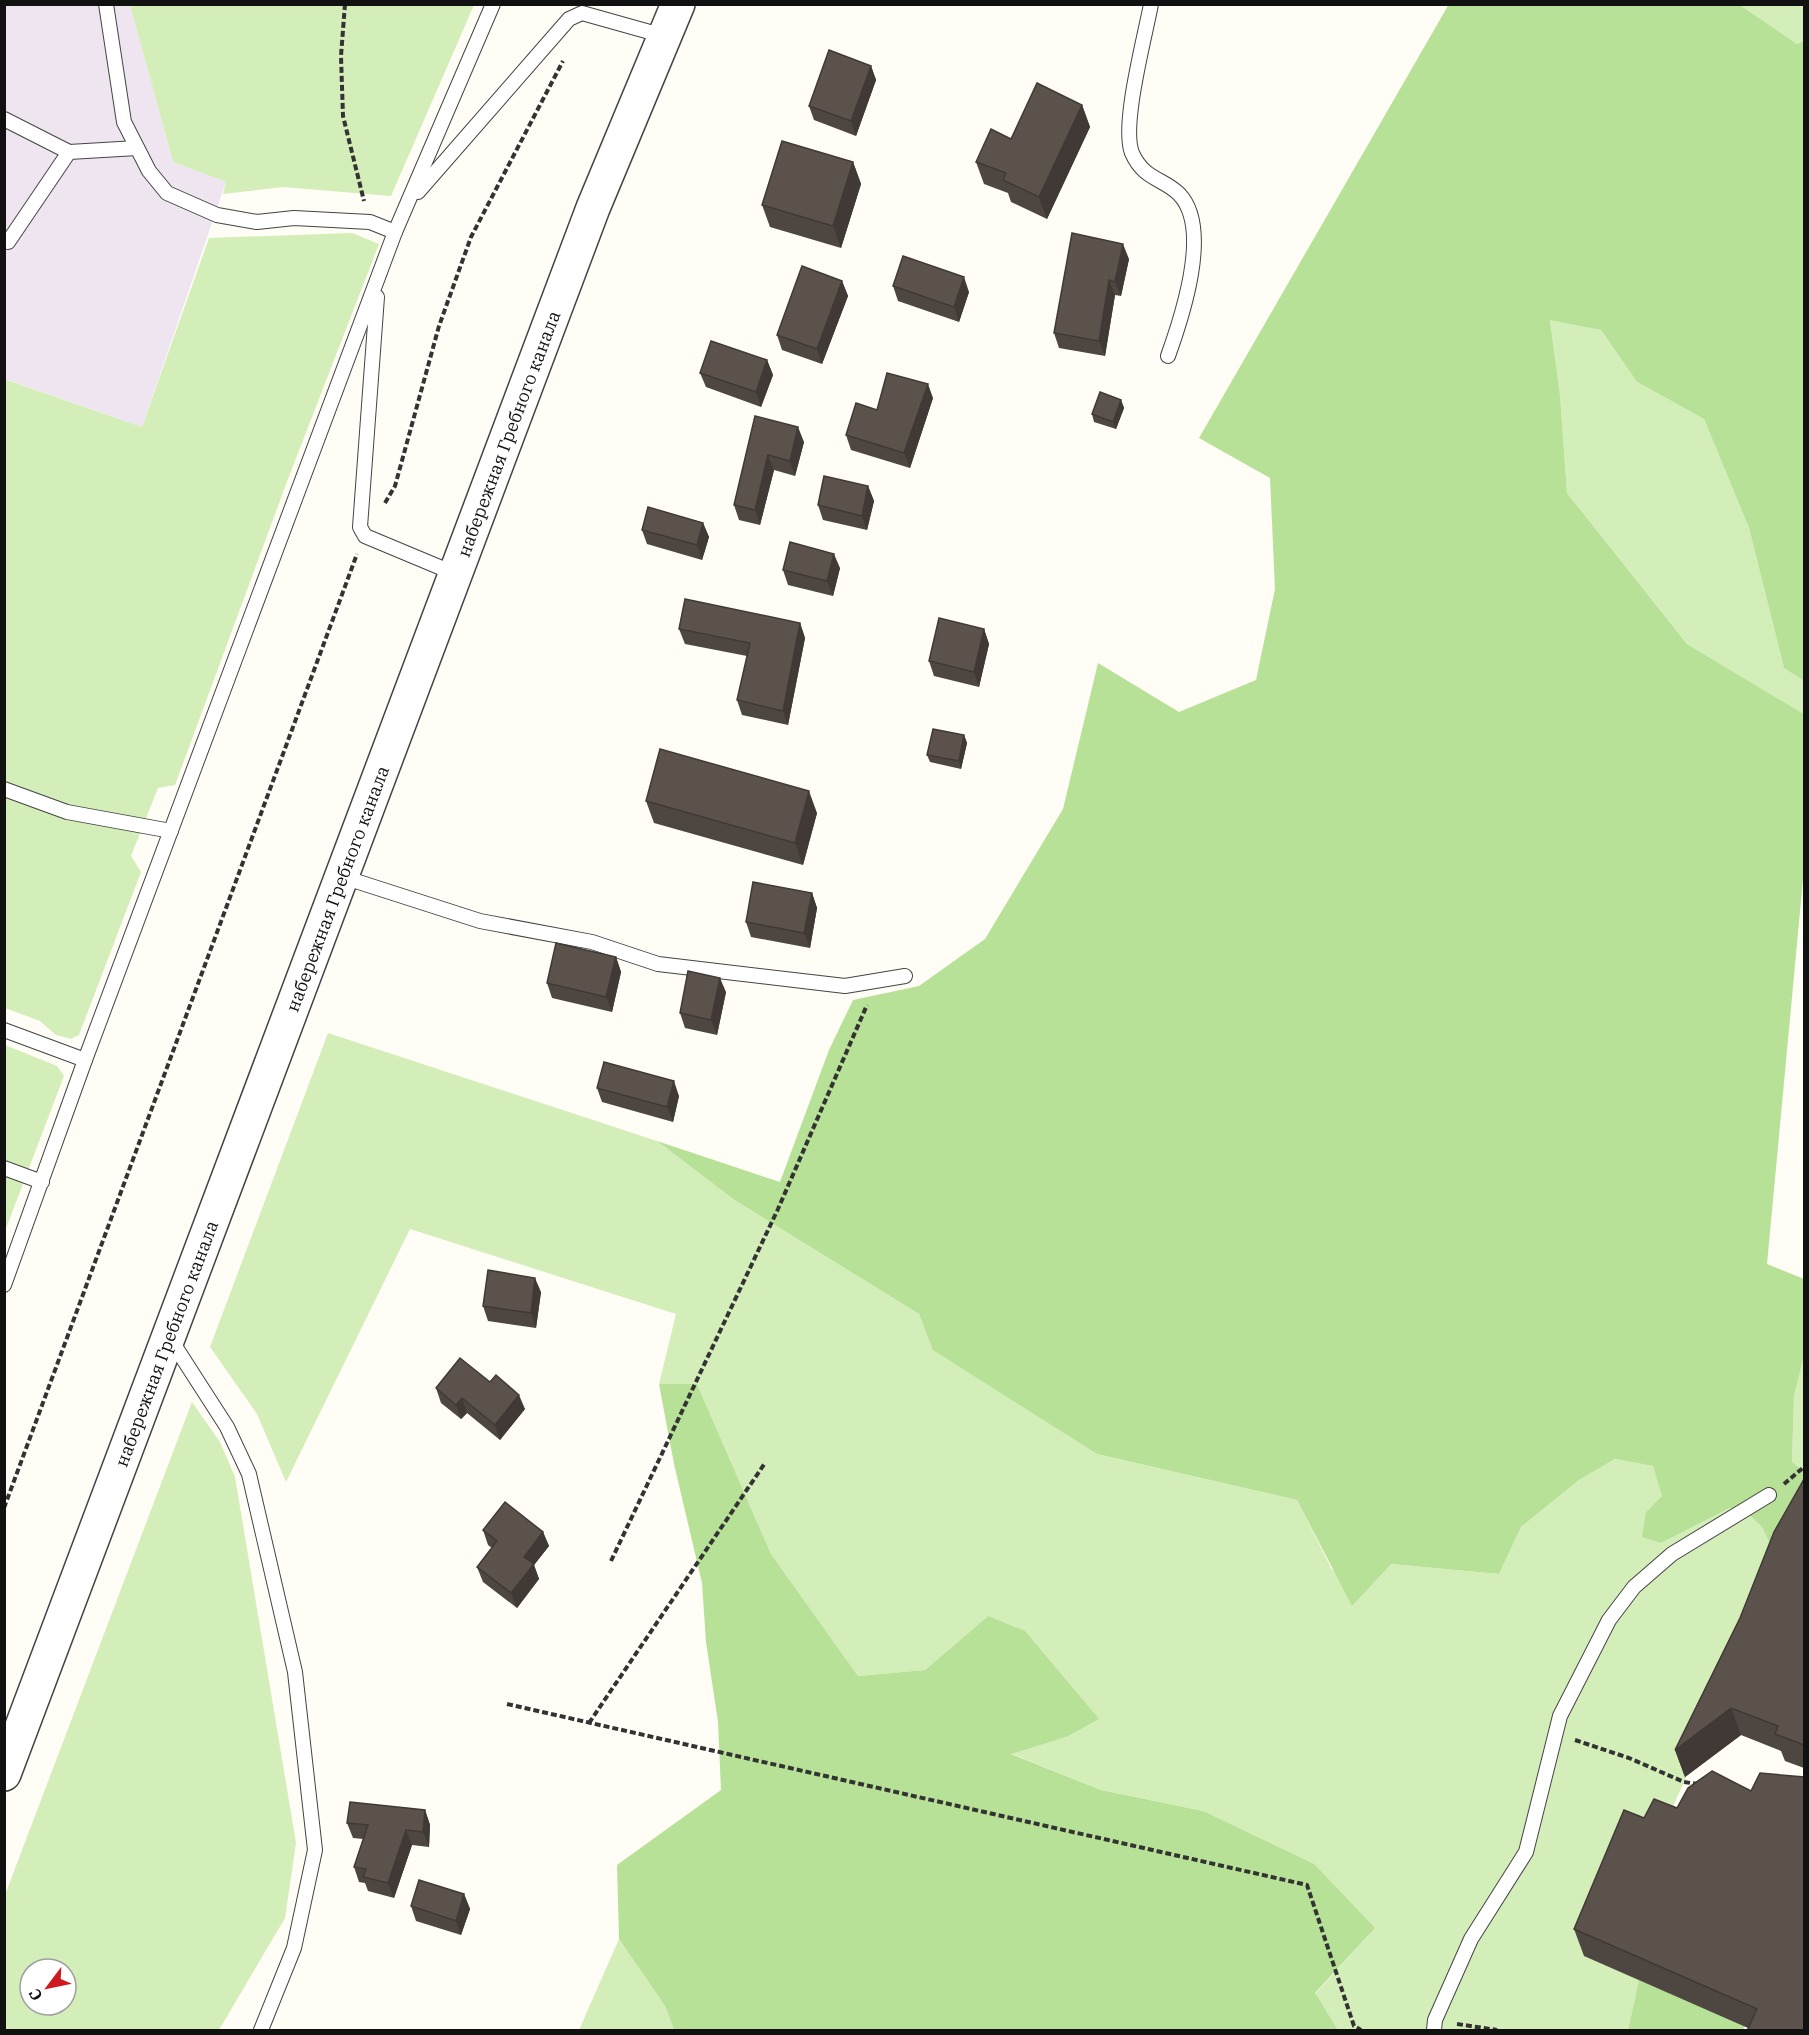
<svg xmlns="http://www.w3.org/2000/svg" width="1809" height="2035" font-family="'IBM Plex Serif',serif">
	<rect width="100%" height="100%" fill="#fffdf5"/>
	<path fill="#efe5f0" d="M5 5H130L173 162 226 182 142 427 5 379Z"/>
	<g fill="#d4eeb9" fill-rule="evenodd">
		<path d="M130 5V4L474 5 391 196 283 187 223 194 226 182 173 162Z"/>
		<path d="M1740 5H1804V41L1797 44Z"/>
		<path d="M352 233 379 244 288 479 175 785 158 788 131 856 141 872 79 1035 71 1039 56 1035 40 1021 5 1008 4 379 142 427 209 238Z"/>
		<path d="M1550 319 1601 330 1637 382 1704 419 1749 528 1784 668 1804 681V714L1687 644 1567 493 1560 395Z"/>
		<path d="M328 1033 657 1141 733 1199 919 1314 934 1350 1097 1454 1297 1500 1332 1570 1391 1564 1499 1574 1521 1527 1579 1480 1615 1459 1653 1466 1663 1496 1646 1512 1661 1543 1730 1508 1744 1510 1762 1527 1781 1568 1664 1826 1584 1955 1639 1980 1628 2030H1338L1315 1994 1375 1928 1203 1811 1101 1790 1010 1753 1066 1737 988 1616 925 1670 858 1676 771 1554 697 1384H659L676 1314 410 1229 286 1482 257 1414 210 1347Z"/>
		<path d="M5 1045 57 1066 64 1076 5 1231Z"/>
		<path d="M1804 1356V1471L1792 1462 1794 1396Z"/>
		<path d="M192 1402 220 1442 235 1477 296 1843 285 1918 219 2030H5V1895ZM30 1969H66V2005H30Z"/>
		<path d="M619 1939 665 2006 674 2030H573H579Z"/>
	</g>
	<g fill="#b7e197">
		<path d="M1449 4 1740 5 1797 44 1804 41V681L1784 668 1749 528 1704 419 1637 382 1601 330 1550 320 1560 395 1567 493 1687 644 1804 714V869L1767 1264 1804 1279V1356L1794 1396 1792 1462 1804 1471V1525L1781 1568 1762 1527 1744 1510 1730 1508 1661 1543 1642 1537 1646 1512 1662 1496 1653 1466 1615 1459 1579 1480 1521 1527 1499 1574 1391 1564 1352 1606 1297 1500 1097 1454 933 1350 919 1314 733 1199 657 1141 780 1182 829 1050 853 1000 919 986 985 939 1063 809 1098 663 1179 712 1256 680 1275 589 1270 478 1199 438Z"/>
		<path d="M659 1384H697L771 1554 858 1676 925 1670 988 1616 1025 1631 1099 1719 1066 1737 1011 1754 1101 1790 1203 1811 1314 1864 1375 1928 1315 1993 1338 2030H674L665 2006 619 1939 617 1865 721 1790 718 1722 706 1642 702 1583 674 1464Z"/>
		<path d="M1639 1980 1745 2026 1743 2030H1628Z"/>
	</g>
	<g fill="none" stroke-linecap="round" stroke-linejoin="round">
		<g stroke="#444" stroke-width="16">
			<g id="service">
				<path d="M106 4 124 122 149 171 167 193 217 215 257 222 294 218 370 222 395 232"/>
				<path d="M1151 4C1145 37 1121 125 1132 153 1144 180 1163 178 1179 194 1212 228 1182 317 1168 356"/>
				<path d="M4 119 69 152 137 148"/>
				<path d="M418 192 569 19 582 13 664 36"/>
				<path d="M8 242 69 152"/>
				<path d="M377 297 360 527 365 536 456 574"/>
				<path d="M4 789 67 812 171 831"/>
				<path d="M343 877 480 921 592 942 658 964 845 986 905 976"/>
				<path d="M4 1030 85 1060"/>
				<path d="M4 1168 42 1182"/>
				<path d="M4 1285 85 1060 395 232 493 4"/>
				<path d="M171 1340 227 1427 249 1474 295 1672 315 1850 294 1948 261 2030"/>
				<path d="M1434 2030 1435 2020 1471 1939 1526 1852 1560 1716 1609 1620 1634 1587 1672 1554 1769 1495"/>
			</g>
		</g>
		<g stroke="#444" stroke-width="36">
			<g id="tertiary">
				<path id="s1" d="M4 1774 593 208 678 4"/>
			</g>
		</g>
		<g stroke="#333" stroke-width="4" stroke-dasharray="6 3" stroke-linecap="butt">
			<path d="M345 4 341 56 343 116 364 201"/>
			<path d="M385 503 395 486 439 326 471 237 563 61"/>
			<path d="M1784 1484 1804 1467"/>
			<path d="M4 1508 357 554"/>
			<path d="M611 1561 778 1209 867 1005"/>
			<path d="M507 1704 1307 1885 1354 2026 1361 2030"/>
			<path d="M589 1723 765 1463"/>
			<path d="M1575 1740 1629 1758 1684 1782 1698 1784"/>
			<path d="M1457 2024 1497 2030"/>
		</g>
		<use href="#service" stroke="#fff" stroke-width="14"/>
		<use href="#tertiary" stroke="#fff" stroke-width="33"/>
	</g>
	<g fill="#4e4741">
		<path d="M871 66 876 80 856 136 814 120 809 106Z"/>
		<path d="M1082 105 1090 127 1047 219 1011 202 1008 193 984 184 976 162 1011 139Z"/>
		<path d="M853 162 861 184 841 248 770 227 762 205Z"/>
		<path d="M1129 259 1121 296 1115 295 1105 356 1059 348 1054 333Z"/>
		<path d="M842 281 848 296 822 364 782 350 777 335Z"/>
		<path d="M893 286 969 292 959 322 898 301Z"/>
		<path d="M767 360 773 375 761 407 706 387 700 373Z"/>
		<path d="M933 398 910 468 851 450 846 435 877 410Z"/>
		<path d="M1121 400 1124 408 1116 429 1094 422 1092 414Z"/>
		<path d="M755 416 804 442 795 476 774 470 760 525 739 520 734 505Z"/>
		<path d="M868 486 874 501 867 530 823 520 818 505Z"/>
		<path d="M703 523 709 537 702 560 647 544 642 530Z"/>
		<path d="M840 568 833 596 788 585 783 570Z"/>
		<path d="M800 623 805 638 788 725 742 715 737 700 747 656 685 644 679 629Z"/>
		<path d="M984 629 989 644 979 687 934 676 929 661Z"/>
		<path d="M964 735 967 743 961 769 930 762 927 755Z"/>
		<path d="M646 801 817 813 803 865 654 823Z"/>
		<path d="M812 893 817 908 810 948 751 937 746 922Z"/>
		<path d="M616 957 621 972 612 1012 552 998 547 983Z"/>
		<path d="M726 992 717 1035 685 1028 680 1013Z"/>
		<path d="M597 1088 679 1096 673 1122 602 1102Z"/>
		<path d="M541 1292 536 1328 488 1321 483 1306Z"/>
		<path d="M490 1382 525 1409 500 1440 467 1413 461 1419 441 1403 436 1388Z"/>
		<path d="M1804 1479V1768L1785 1761 1781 1751 1741 1735 1685 1777 1675 1750 1740 1618Z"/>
		<path d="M483 1530 543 1532 549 1546 534 1565 539 1579 517 1608 483 1582 477 1567 492 1548 488 1545Z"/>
		<path d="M1751 1791 1804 2031 1748 2028 1584 1956 1574 1929 1644 1818 1677 1808Z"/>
		<path d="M425 1810 430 1825 429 1847 412 1845 394 1898 368 1891 365 1883 359 1882 354 1867 363 1839 353 1838 347 1823Z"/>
		<path d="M464 1894 470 1909 461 1935 416 1921 411 1906Z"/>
	</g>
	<g fill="#403935">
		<path d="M871 66 876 80 856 136 851 121Z"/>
		<path d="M1082 105 1090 127 1047 219 1039 197Z"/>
		<path d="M853 162 861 184 841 248 833 226Z"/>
		<path d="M1123 244 1129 259 1121 296 1115 282Z"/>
		<path d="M964 277 969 292 959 322 954 307Z"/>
		<path d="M1109 280 1115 295 1105 356 1099 341Z"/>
		<path d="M842 281 848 296 822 364 817 349Z"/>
		<path d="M767 360 773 375 761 407 756 392Z"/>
		<path d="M928 384 933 398 910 468 904 453Z"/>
		<path d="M1121 400 1124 408 1116 429 1113 422Z"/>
		<path d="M798 427 804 442 795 476 790 461Z"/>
		<path d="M768 455 774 470 760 525 755 510Z"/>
		<path d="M868 486 874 501 867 530 862 516Z"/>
		<path d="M703 523 709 537 702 560 697 545Z"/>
		<path d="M834 554 840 568 833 596 827 581Z"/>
		<path d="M800 623 805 638 788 725 783 711Z"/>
		<path d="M984 629 989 644 979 687 974 672Z"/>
		<path d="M964 735 967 743 961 769 959 761Z"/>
		<path d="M809 791 817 813 803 865 795 843Z"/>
		<path d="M812 893 817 908 810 948 804 933Z"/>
		<path d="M616 957 621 972 612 1012 606 997Z"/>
		<path d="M720 978 726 992 717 1035 711 1020Z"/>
		<path d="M674 1081 679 1096 673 1122 667 1107Z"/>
		<path d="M535 1278 541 1292 536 1328 531 1313Z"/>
		<path d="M519 1395 525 1409 500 1440 495 1425Z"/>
		<path d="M462 1398 467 1413 461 1419 456 1405Z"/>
		<path d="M543 1532 549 1546 534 1565 539 1579 517 1608 511 1593 524 1557Z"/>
		<path d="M1731 1708 1741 1735 1685 1777 1675 1750Z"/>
		<path d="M425 1810 430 1825 429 1847 423 1832Z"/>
		<path d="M406 1830 412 1845 394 1898 388 1883Z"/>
		<path d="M464 1894 470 1909 461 1935 456 1921Z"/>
	</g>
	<g fill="#5b524c" stroke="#403935" stroke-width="1.5">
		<path d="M829 50 871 66 851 121 809 106Z"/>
		<path d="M1037 83 1082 105 1039 197 1003 180 1006 173 976 162 991 129 1011 139Z"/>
		<path d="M782 141 853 162 833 226 762 205Z"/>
		<path d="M1072 233 1123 244 1115 282 1109 280 1099 341 1054 333Z"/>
		<path d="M903 256 964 277 954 307 893 286Z"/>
		<path d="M802 266 842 281 817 349 777 335Z"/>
		<path d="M711 341 767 360 756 392 700 373Z"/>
		<path d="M887 373 928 384 904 453 846 435 856 403 877 410Z"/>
		<path d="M1100 392 1121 400 1113 422 1092 414Z"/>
		<path d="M755 416 798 427 790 461 768 455 755 510 734 505Z"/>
		<path d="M824 476 868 486 862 516 818 505Z"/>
		<path d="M648 507 703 523 697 545 642 530Z"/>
		<path d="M790 542 834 554 827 581 783 570Z"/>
		<path d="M685 599 800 623 783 711 737 700 750 643 679 629Z"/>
		<path d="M939 618 984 629 974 672 929 661Z"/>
		<path d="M933 729 964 735 959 761 927 755Z"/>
		<path d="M660 749 809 791 795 843 646 801Z"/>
		<path d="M753 882 812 893 804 933 746 922Z"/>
		<path d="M556 943 616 957 606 997 547 983Z"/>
		<path d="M688 971 720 978 711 1020 680 1013Z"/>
		<path d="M604 1062 674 1081 667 1107 597 1088Z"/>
		<path d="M488 1270 535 1278 531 1313 483 1306Z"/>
		<path d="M460 1358 490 1382 496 1375 519 1395 495 1425 462 1398 456 1405 436 1388Z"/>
		<path d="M1804 1479V1745L1775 1734 1778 1726 1731 1708 1675 1750 1740 1618 1774 1532Z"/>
		<path d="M505 1502 543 1532 524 1557 534 1564 511 1593 477 1567 497 1541 483 1530Z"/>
		<path d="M1712 1771 1751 1791 1760 1773 1804 1777V2031H1747L1757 2009 1574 1929 1624 1810 1644 1818 1654 1799 1677 1808 1688 1788Z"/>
		<path d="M350 1802 425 1810 423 1832 406 1830 388 1883 363 1877 366 1869 354 1867 368 1825 347 1823Z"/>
		<path d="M419 1880 464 1894 456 1921 411 1906Z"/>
	</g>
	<g text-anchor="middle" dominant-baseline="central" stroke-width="6" stroke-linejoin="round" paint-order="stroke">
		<g font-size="18" fill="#111" stroke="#fff">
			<text stroke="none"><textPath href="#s1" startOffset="1432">набережная Гребного канала</textPath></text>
			<text stroke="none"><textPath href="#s1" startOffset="946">набережная Гребного канала</textPath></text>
			<text stroke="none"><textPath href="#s1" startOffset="460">набережная Гребного канала</textPath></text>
		</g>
	</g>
	<rect width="1809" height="2035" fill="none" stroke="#111111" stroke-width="12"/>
	<g transform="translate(48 1987) rotate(238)"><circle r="28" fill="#ffffff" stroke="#a0a0a0" stroke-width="1.5"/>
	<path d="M0-4.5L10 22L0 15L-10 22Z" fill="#cf1b20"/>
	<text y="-9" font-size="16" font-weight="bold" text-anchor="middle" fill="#111111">С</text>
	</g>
</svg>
